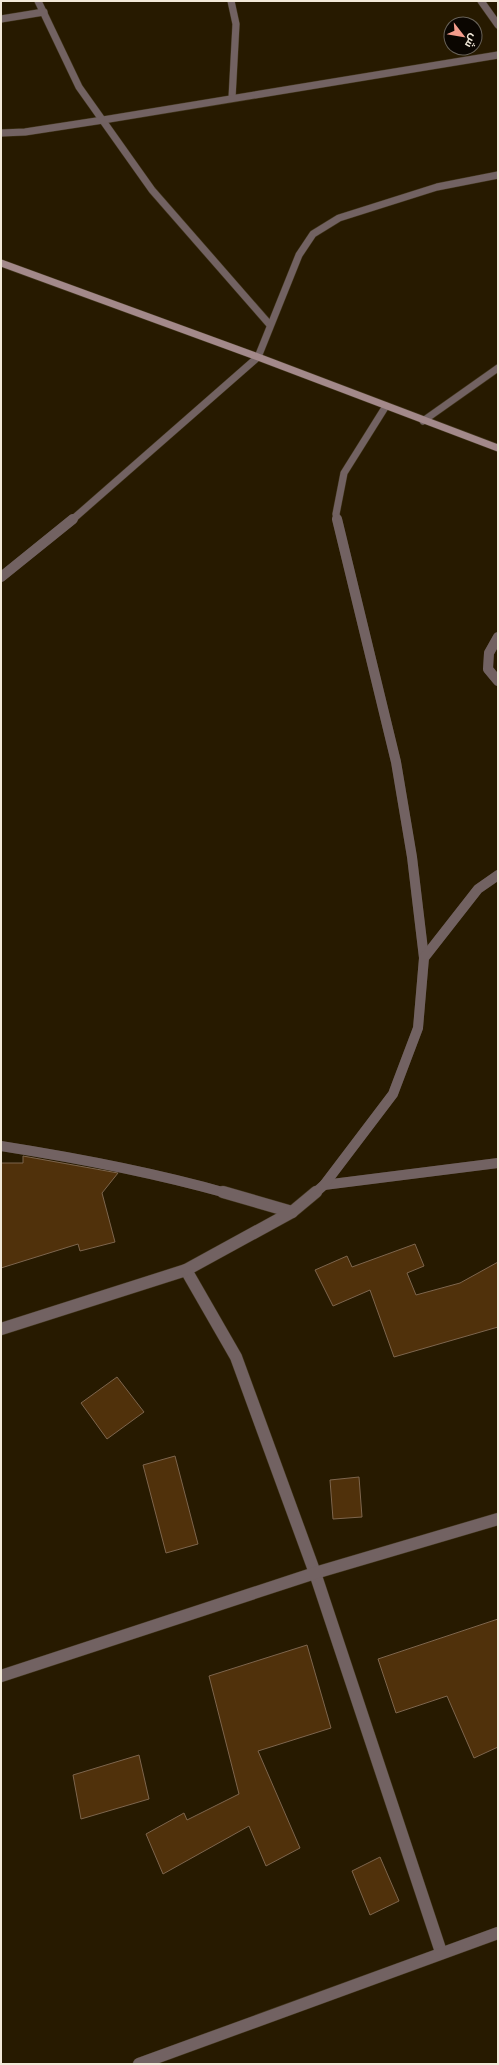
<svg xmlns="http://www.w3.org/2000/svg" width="499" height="2065" font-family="'Varela Round',Cairo,sans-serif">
	<rect width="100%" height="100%" fill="#271a00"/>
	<g fill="#50310b" stroke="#7d654d">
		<path d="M23 1156 118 1173 102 1193 115 1242 80 1251 78 1244 1 1268V1163H23Z"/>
		<path d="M415 1244 424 1266 407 1273 416 1295 460 1283 498 1262V1327L394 1357 370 1290 333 1306 315 1270 347 1256 352 1267Z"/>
		<path d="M117 1377 144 1412 107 1439 81 1403Z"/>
		<path d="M175 1456 198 1544 166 1553 143 1465Z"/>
		<path d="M359 1477 362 1517 333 1519 330 1480Z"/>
		<path d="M498 1619V1747L474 1758 447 1696 396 1713 378 1659Z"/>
		<path d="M307 1645 331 1728 258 1751 300 1848 266 1866 249 1826 163 1874 146 1834 184 1813 187 1820 239 1794 209 1676Z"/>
		<path d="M139 1755 149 1799 81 1819 73 1775Z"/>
		<path d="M380 1857 399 1901 370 1915 352 1871Z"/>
	</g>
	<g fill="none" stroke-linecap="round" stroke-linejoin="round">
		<g stroke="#43371e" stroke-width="8">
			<g id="minor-far2">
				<path d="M38 1 79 87 152 190 270 325"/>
				<path d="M231 1 236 24 232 98"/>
				<path d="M1 19 44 12"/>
				<path d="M1 133 25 132 103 120 498 55"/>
				<path d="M423 421 498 368"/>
				<path d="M72 520 258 357 299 255 313 234 339 218 437 187 498 175"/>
				<path d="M337 520 336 514 344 473 386 406"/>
			</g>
		</g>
		<g stroke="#43371e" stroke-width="10">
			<g id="minor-far1">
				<path d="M337 519 396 762 412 857 424 958"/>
				<path d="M1 577 73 519"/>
				<path d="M498 637 489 653 488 669 498 681"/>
				<path d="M1 1146C77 1158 152 1172 226 1193"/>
				<path d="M324 1185 498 1163"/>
				<path d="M315 1193 324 1185 393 1094 418 1028 424 958 478 889 498 875"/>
			</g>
		</g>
		<g stroke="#43371e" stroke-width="13">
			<g id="minor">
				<path d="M223 1192 292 1212"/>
				<path d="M186 1270 236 1357 315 1573 441 1952"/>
				<path d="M1 1329 186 1270 292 1212 316 1192"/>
				<path d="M1 1676 315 1573 498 1519"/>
				<path d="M139 2064 498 1933"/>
			</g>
		</g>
		<g stroke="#43371e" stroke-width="8">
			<path id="tertiary" d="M481 1 498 25"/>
		</g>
		<g stroke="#43371e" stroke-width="8">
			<path id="secondary" d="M1 263 258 357 498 448"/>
		</g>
		<use href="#minor-far2" stroke="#726262" stroke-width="7"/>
		<use href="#minor-far1" stroke="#726262" stroke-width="10"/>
		<use href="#minor" stroke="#726262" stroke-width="12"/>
		<use href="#tertiary" stroke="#726262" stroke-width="7"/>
		<use href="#secondary" stroke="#a3898a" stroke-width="7"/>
	</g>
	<rect width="499" height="2065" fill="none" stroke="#f2e9d9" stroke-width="4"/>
	<g transform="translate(463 36) rotate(121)"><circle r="19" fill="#0b0601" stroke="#676157"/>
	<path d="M0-3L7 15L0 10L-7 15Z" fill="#f49d8c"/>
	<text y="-6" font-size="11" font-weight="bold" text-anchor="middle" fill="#f2e9d9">ش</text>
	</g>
</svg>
